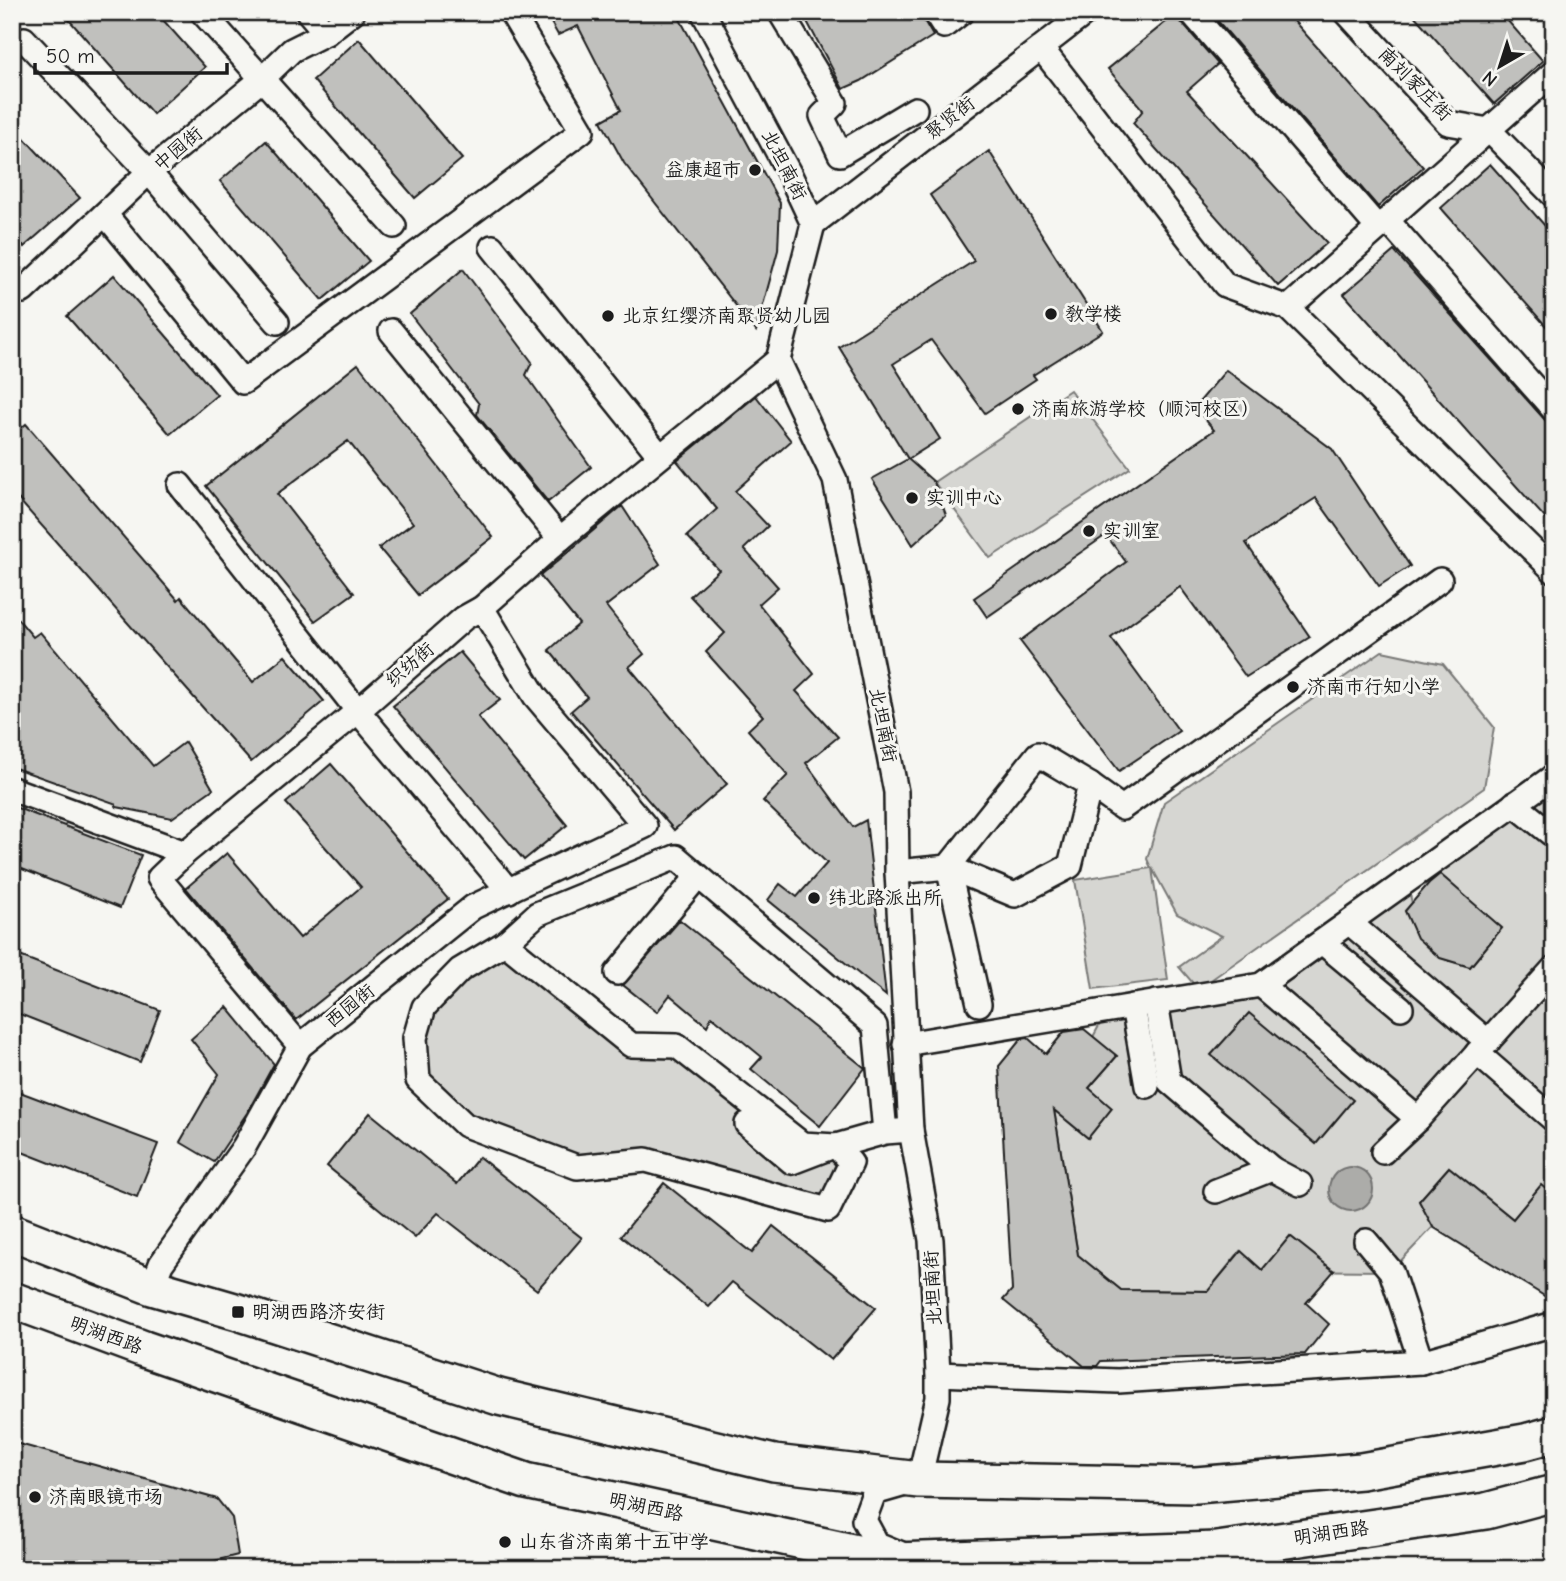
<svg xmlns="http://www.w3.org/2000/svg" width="1566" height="1581" font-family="'Comic Neue','LXGW WenKai TC',sans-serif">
	<rect width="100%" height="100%" fill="#f6f6f2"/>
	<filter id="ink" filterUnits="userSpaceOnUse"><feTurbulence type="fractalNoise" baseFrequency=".0143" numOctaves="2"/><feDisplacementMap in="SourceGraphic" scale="14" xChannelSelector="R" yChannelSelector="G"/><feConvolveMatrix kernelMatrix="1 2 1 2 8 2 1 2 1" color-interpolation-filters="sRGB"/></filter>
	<g filter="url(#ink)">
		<g fill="#d6d6d2" stroke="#797977" stroke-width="2">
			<path d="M1070 390 1130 468 990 558 934 482Z"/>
			<path d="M1382 651 1443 664 1494 727 1484 788 1198 989 1179 967 1222 936 1177 914 1152 868 1168 980 1093 989 1075 880 1151 868 1147 859 1164 802Z"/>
			<path d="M1535 789 1554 805V1196L1541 1186 1513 1219 1449 1167 1419 1201 1433 1227 1391 1271 1262 1270 1240 1251 1216 1281 1227 1291 1121 1290 1078 1255 1054 1110 1088 1138 1112 1108 1089 1088 1117 1056 1093 1037 1107 1011 1261 985 1407 882 1412 903 1405 911C1422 949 1430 956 1470 967L1502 928 1437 872Z"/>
			<path d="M505 943 631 1045 677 1046 851 1163 828 1210 646 1160 577 1167 465 1125 418 1080 424 1007Z"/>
		</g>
		<circle fill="#acaca9" stroke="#727271" stroke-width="2" cx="1351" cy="1189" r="22"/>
		<g fill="#c0c0bd" stroke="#1c1c1c" stroke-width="2">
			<path d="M62 12H156L205 67 153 114Z"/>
			<path d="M545 12H676L780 203 778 250 756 331 624 163 601 121 621 110 578 26 558 35Z"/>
			<path d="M802 12H919L933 36 861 81 843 89Z"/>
			<path d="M1210 12H1286L1423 167 1378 207Z"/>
			<path d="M1411 12H1500L1543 61 1494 104Z"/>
			<path d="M1177 13 1180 21 1218 64 1187 91 1327 243 1278 286 1133 123 1143 110 1108 69Z"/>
			<path d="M359 39 462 159 415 198 313 80Z"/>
			<path d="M12 125 80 198 24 247 12 233Z"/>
			<path d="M266 141 369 261 322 300 220 181Z"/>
			<path d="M989 151 1103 331 1033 375 1036 379 985 413 931 340 893 364 940 439 908 459 839 347 974 261 930 195Z"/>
			<path d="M1490 164 1554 236V335L1441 208Z"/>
			<path d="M1394 251 1554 430V528L1344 294Z"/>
			<path d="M463 269 532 362 526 375 591 467 548 502 477 415 479 404 410 314Z"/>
			<path d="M114 275 217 395 170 434 67 316Z"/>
			<path d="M358 364 493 537 418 595 379 548 413 523 348 441 277 494 354 593 315 621 206 486Z"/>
			<path d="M1226 370 1332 449 1410 566 1379 586 1316 498 1246 543 1310 637 1246 677 1180 587 1111 638 1179 731 1119 771 1020 641 1126 562 1106 535 987 617 974 598 1214 430 1195 407Z"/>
			<path d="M756 396 791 441 735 491 768 526 744 549 778 587 759 604 814 674 796 691 838 737 806 763 853 827 866 820 886 996 768 900 780 884 797 897 827 863 763 801 788 775 748 730 763 716 706 652 725 633 690 596 719 570 687 536 717 509 677 461Z"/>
			<path d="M26 424 178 600 181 597 253 682 285 656 324 701 251 762 12 492V436Z"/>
			<path d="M908 459 934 482 946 515 913 545 872 479Z"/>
			<path d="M622 506 660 564 606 606 644 654 629 667 727 784 674 830 571 711 587 697 549 650 579 624 540 576Z"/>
			<path d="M12 612 33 637 40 632 153 766 185 742 213 789 172 818 117 807 114 803 12 767Z"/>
			<path d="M460 652 500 700 478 717 567 825 524 860 393 706Z"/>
			<path d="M331 764 448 899 296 1020 186 888 227 853 300 938 361 887 286 803Z"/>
			<path d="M12 806 141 855 120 908 12 865Z"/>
			<path d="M1440 874 1502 928 1470 967 1440 958 1417 938 1405 911 1429 883Z"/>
			<path d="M680 920 865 1068 820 1126 751 1069 762 1057 712 1016 707 1026 670 995 657 1012 623 985Z"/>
			<path d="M12 953 160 1010 140 1062 12 1011Z"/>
			<path d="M227 1007 274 1064 247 1113 214 1162 180 1142 219 1074 191 1039Z"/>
			<path d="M1249 1013 1353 1100 1316 1144 1211 1055Z"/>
			<path d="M1084 1029 1117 1056 1089 1088 1112 1108 1088 1138 1054 1110 1078 1255 1121 1290 1208 1291 1241 1251 1262 1270 1290 1236 1334 1271 1306 1303 1329 1324 1305 1354 1101 1361 1097 1366H1084L1003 1300 1012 1290 999 1066 1021 1039 1028 1038 1046 1054 1064 1032Z"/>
			<path d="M12 1089 158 1144 137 1197 12 1148Z"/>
			<path d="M370 1113 457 1184 479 1157 582 1238 537 1290 438 1213 415 1238 327 1166Z"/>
			<path d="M1449 1167 1513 1219 1541 1185 1554 1196V1302L1433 1227 1419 1201Z"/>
			<path d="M664 1183 752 1253 773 1226 876 1308 831 1360 732 1282 709 1307 621 1236Z"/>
			<path d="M12 1442 217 1499 232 1518 238 1555 182 1569H12Z"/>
		</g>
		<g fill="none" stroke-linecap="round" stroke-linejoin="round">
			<g stroke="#1c1c1c" stroke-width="28">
				<g id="street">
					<path d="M202 12 394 226"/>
					<path d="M308 12 326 33"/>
					<path d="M703 12 790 175 813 224 778 360 835 480 896 792 897 872 911 1130 931 1240 938 1374V1398L919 1480 874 1493 864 1520 877 1544 899 1553"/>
					<path d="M780 12 835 103 822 116 840 154 915 109"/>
					<path d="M935 12 944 26 962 12"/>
					<path d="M1191 12 1378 228"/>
					<path d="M1346 12 1448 123 1489 130 1554 196"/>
					<path d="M24 39 149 172 277 322"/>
					<path d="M1042 49 1225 285 1288 308 1554 571"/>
					<path d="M105 214 243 382 582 131 511 12"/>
					<path d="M1387 220 1554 410"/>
					<path d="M813 224 1087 12"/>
					<path d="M492 247 660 456"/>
					<path d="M12 284 23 291 149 172 261 80 292 50 326 33 353 12"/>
					<path d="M1288 308 1554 72"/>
					<path d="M391 331 560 539"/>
					<path d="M180 485 358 711 509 891"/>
					<path d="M12 789 185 853 358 711 464 618 482 608 560 539 778 360"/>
					<path d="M1514 804 1554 836"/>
					<path d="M185 853 159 878 300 1046"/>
					<path d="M897 872 948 867 1038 754 1090 785 1122 808 1440 580"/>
					<path d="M1350 923 1488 1042"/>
					<path d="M1322 942 1401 1008"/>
					<path d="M505 943 631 1045 677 1046 802 1144 836 1146"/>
					<path d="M617 973 698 876"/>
					<path d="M1261 985 1418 1119"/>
					<path d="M1156 1002 1169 1081 1272 1169"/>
					<path d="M979 1004 948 867 1015 895 1070 866 1090 785"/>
					<path d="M1133 1006 1147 1086"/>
					<path d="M905 1044 1261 985 1554 776"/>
					<path d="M1477 1053 1554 1120"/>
					<path d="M747 1124 792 1162 826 1149"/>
					<path d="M885 1132 875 1026 676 857 537 914 505 943 460 970 424 1007 415 1038 418 1080 465 1125 577 1167 646 1160 828 1210 851 1163 836 1146 885 1132 911 1130"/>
					<path d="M1383 1152 1418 1119 1554 968"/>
					<path d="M1216 1191 1272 1169 1300 1184"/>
					<path d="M152 1287 161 1264 244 1147 300 1046 473 907 645 826 535 696 482 608"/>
					<path d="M1421 1362 1554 1324"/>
					<path d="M938 1374 1118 1381 1421 1362 1391 1271 1366 1241"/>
				</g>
			</g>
			<g stroke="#1c1c1c" stroke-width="40">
				<g id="primary">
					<path d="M12 1232 152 1287 238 1312 499 1397 774 1463 919 1480 1196 1485 1361 1471 1525 1442 1554 1434"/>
					<path d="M12 1300 144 1349 526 1481 894 1561 1217 1550 1486 1511 1554 1493"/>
				</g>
			</g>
			<use href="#street" stroke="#f6f6f2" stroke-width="23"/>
			<use href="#primary" stroke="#f6f6f2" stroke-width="35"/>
		</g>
	</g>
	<g fill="#1c1c1c" stroke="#f6f6f2" stroke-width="2.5">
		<circle cx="755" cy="170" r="7"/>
		<circle cx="1051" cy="314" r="7"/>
		<circle cx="608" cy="316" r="7"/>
		<circle cx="1018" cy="409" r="7"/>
		<circle cx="912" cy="498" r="7"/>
		<circle cx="1089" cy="531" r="7"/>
		<circle cx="1293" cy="687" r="7"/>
		<circle cx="814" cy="898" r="7"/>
		<rect x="231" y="1305" width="14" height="14" rx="3.5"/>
		<circle cx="35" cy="1497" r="7"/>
		<circle cx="505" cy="1542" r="7"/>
	</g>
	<g text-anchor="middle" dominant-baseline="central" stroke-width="6" stroke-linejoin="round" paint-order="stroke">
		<g font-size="19" fill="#1c1c1c" stroke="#f6f6f2">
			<text transform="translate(1415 84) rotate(45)">南刘家庄街</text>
			<text transform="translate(950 118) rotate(-38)">聚贤街</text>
			<text transform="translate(178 149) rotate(-40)">中园街</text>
			<text transform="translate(784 165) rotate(63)">北坦南街</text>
			<text transform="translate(410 665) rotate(-41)">织纺街</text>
			<text transform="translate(883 725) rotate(79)">北坦南街</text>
			<text transform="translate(350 1006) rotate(-39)">西园街</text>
			<text transform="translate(933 1288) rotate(-93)">北坦南街</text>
			<text transform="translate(106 1335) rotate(20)">明湖西路</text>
			<text transform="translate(646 1507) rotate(12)">明湖西路</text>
			<text transform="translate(1331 1533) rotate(-8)">明湖西路</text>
		</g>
		<g font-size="19" fill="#1c1c1c" stroke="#f6f6f2" text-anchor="start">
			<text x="741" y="170" text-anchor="end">益康超市</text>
			<text x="1065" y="314">教学楼</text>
			<text x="622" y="316">北京红缨济南聚贤幼儿园</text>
			<text x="1032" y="409">济南旅游学校（顺河校区）</text>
			<text x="926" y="498">实训中心</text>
			<text x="1103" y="531">实训室</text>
			<text x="1307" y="687">济南市行知小学</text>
			<text x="828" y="898">纬北路派出所</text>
			<text x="252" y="1312">明湖西路济安街</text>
			<text x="49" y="1497">济南眼镜市场</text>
			<text x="519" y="1542">山东省济南第十五中学</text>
		</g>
	</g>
	<rect width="1566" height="1581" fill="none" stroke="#f6f6f2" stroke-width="42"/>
	<rect x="21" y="21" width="1524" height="1539" fill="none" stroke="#1c1c1c" stroke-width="2.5" filter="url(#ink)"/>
	<g transform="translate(1500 66) rotate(219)" stroke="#f6f6f2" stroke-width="5" paint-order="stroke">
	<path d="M0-5L12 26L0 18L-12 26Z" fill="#1c1c1c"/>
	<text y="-10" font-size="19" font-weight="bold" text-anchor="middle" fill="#1c1c1c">N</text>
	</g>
	<path d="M35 63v10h192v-10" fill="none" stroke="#1c1c1c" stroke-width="3.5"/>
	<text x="46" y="63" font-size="21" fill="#1c1c1c" stroke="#f6f6f2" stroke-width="5" paint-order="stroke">50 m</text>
</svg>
